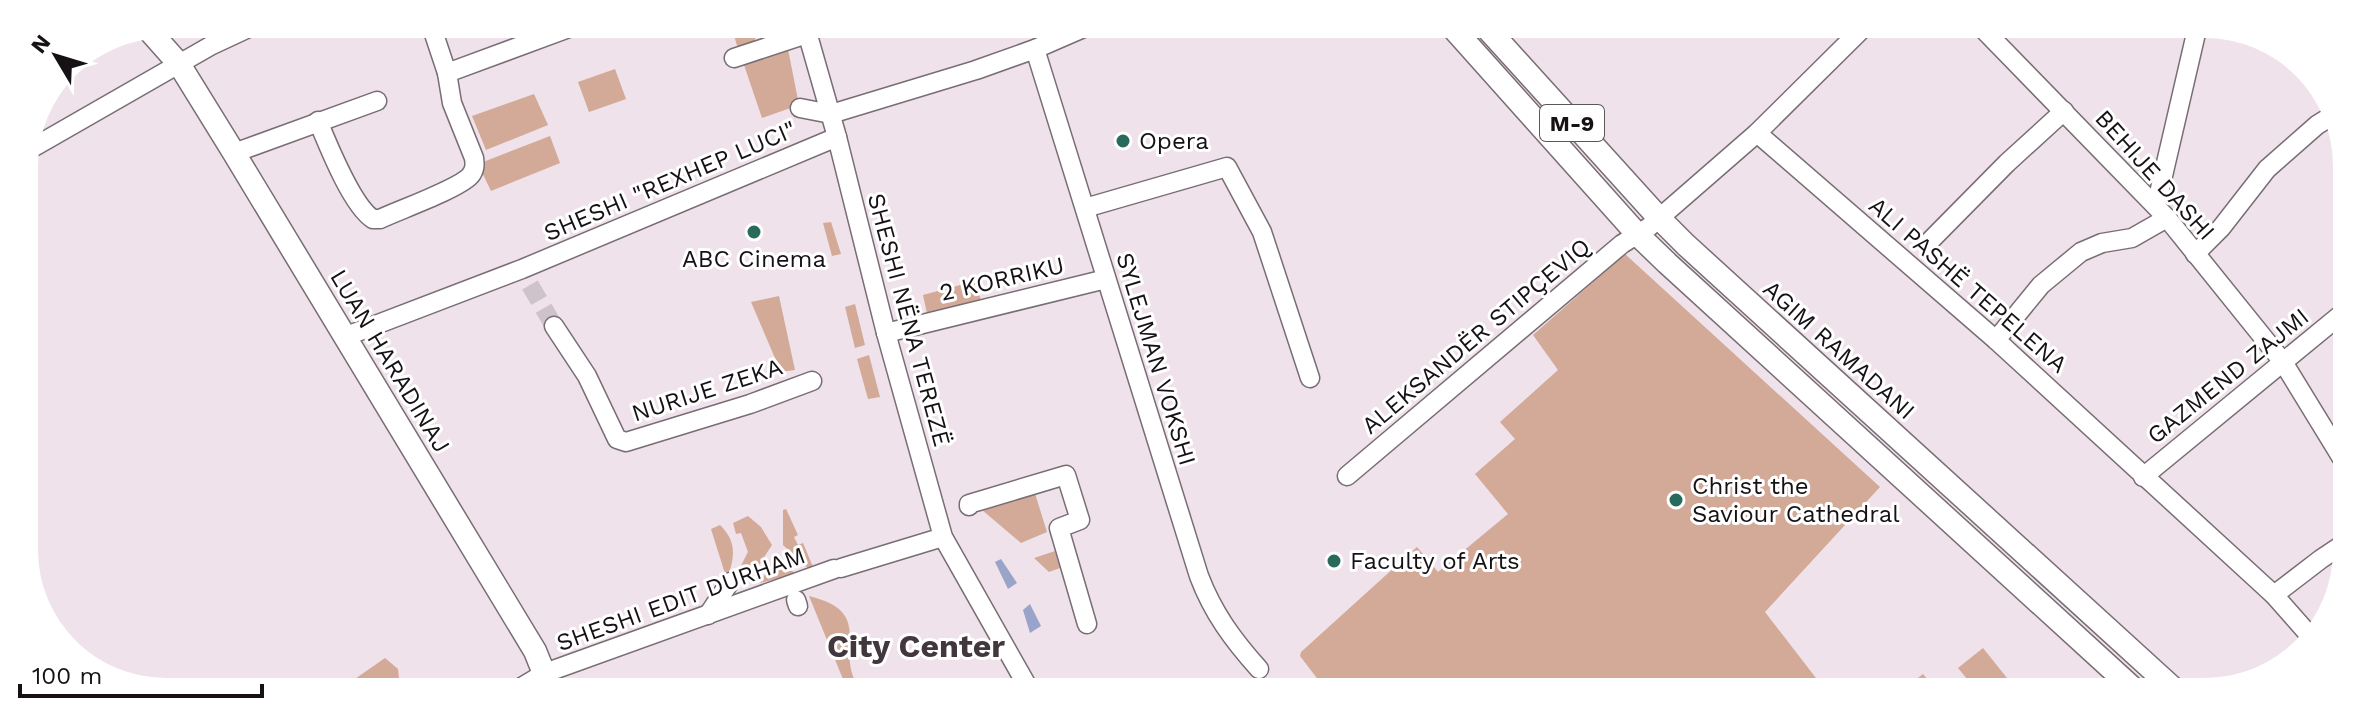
<svg xmlns="http://www.w3.org/2000/svg" width="2371" height="716" font-family="'Work Sans',sans-serif">
	<rect width="100%" height="100%" fill="#efe2ea"/>
	<g fill="#d3a997">
		<path d="M731 25H783L785 32 776 36 769 29 762 28 757 33 754 42 738 49Z"/>
		<path d="M787 44 799 105 762 118 743 62Z"/>
		<path d="M615 69 626 99 589 112 578 82Z"/>
		<path d="M534 94 548 125 486 150 472 116Z"/>
		<path d="M550 136 560 163 491 191 478 164Z"/>
		<path d="M831 222 841 254 832 256 823 223Z"/>
		<path d="M1625 254 1880 487 1765 612 1819 682 1844 688 1847 691 1326 690 1300 656 1301 652 1417 547 1438 572 1508 514 1475 474 1515 439 1500 422 1558 370 1533 335Z"/>
		<path d="M975 281 982 303 928 318 923 295Z"/>
		<path d="M779 296 795 370 781 372 751 302Z"/>
		<path d="M855 304 865 345 855 348 845 307Z"/>
		<path d="M869 355 880 397 868 399 857 359Z"/>
		<path d="M1033 487 1047 532 1021 543 975 504Z"/>
		<path d="M786 509 798 535 794 537 798 545 803 543 813 567 809 569 783 545V510Z"/>
		<path d="M748 516 761 527 772 545 749 580 745 583H732L748 552 741 533 736 534 733 523Z"/>
		<path d="M720 525C738 543 734 558 727 580L711 529Z"/>
		<path d="M1055 551 1060 568 1049 572 1034 558Z"/>
		<path d="M777 554 795 574 760 583Z"/>
		<path d="M809 596C878 613 832 650 860 689H847Z"/>
		<path d="M1983 648 2015 688 2011 691H1977L1958 668Z"/>
		<path d="M385 658 398 669 400 688H342Z"/>
		<path d="M1923 674 1937 691H1901Z"/>
	</g>
	<g fill="#9aa3c9">
		<path d="M1001 559 1017 583 1008 589 995 562Z"/>
		<path d="M1030 604 1041 626 1030 633 1023 610Z"/>
	</g>
	<g fill="none" stroke-linecap="round" stroke-linejoin="round">
		<path stroke="#cec3ca" stroke-width="18" stroke-dasharray="18 9" stroke-linecap="butt" d="M530 285 554 326"/>
		<g stroke="#786d74" stroke-width="21">
			<g id="minor">
				<path d="M431 25 447 73"/>
				<path d="M805 25 837 137 886 333 943 537 1029 689"/>
				<path d="M1982 28 2167 218 2283 362 2343 460"/>
				<path d="M1035 49 1199 576C1213 613 1233 640 1259 669"/>
				<path d="M734 58 807 34"/>
				<path d="M800 108 831 114 976 70 1035 49 1088 26"/>
				<path d="M318 121C328 145 352 206 373 219H380C399 210 458 189 470 176 475 170 475 165 474 158L452 103 447 73 577 25"/>
				<path d="M1757 133 1996 340 2274 595 2311 637"/>
				<path d="M27 151 212 45 257 24"/>
				<path d="M234 153 377 101"/>
				<path d="M2156 206 2197 29"/>
				<path d="M1085 208 1227 167 1262 232 1310 378"/>
				<path d="M1928 243 2007 163 2064 111"/>
				<path d="M2195 254 2221 228 2267 169 2317 125 2333 115"/>
				<path d="M554 326 587 376 617 439 626 442 750 404 812 381"/>
				<path d="M886 333 1106 279"/>
				<path d="M344 337 522 269 837 137"/>
				<path d="M1996 340 2041 285 2081 252 2102 243 2132 238 2167 218"/>
				<path d="M1347 476 1622 244 1649 227 1757 133 1863 28"/>
				<path d="M2143 477 2344 312"/>
				<path d="M969 506V504L1066 475 1080 520 1059 528 1087 624"/>
				<path d="M841 568 943 537"/>
				<path d="M2274 595 2321 559 2342 545"/>
				<path d="M796 600 798 606"/>
				<path d="M708 615 730 582"/>
				<path d="M520 688 545 673 834 569"/>
			</g>
		</g>
		<g stroke="#786d74" stroke-width="25">
			<g id="major">
				<path d="M1452 27 1638 235 1667 263 2137 692"/>
				<path d="M1486 27 1659 218 1686 245 2177 692"/>
				<path d="M147 28 179 64 234 153 535 651 550 688"/>
			</g>
		</g>
		<use href="#minor" stroke="#fff" stroke-width="18"/>
		<use href="#major" stroke="#fff" stroke-width="22"/>
	</g>
	<g fill="#286b5c" stroke="#fff" stroke-width="3">
		<circle cx="1123" cy="141" r="8"/>
		<circle cx="754" cy="232" r="8"/>
		<circle cx="1676" cy="500" r="8"/>
		<circle cx="1334" cy="561" r="8"/>
	</g>
	<g text-anchor="middle" dominant-baseline="central" stroke-width="6" stroke-linejoin="round" paint-order="stroke">
		<rect fill="#fff" stroke="#5b585a" stroke-width="2" x="1540" y="105" width="64" height="36" rx="6"/>
		<g font-size="22" font-weight="bold" fill="#151114">
			<text x="1572" y="123">M-9</text>
		</g>
		<g font-size="24" fill="#151114" stroke="#fff" text-anchor="start">
			<text x="1139" y="141">Opera</text>
			<text x="754" y="259" text-anchor="middle">ABC Cinema</text>
			<text x="1692" y="486">Christ the<tspan x="1692" dy="28">Saviour Cathedral</tspan></text>
			<text x="1350" y="561">Faculty of Arts</text>
		</g>
		<g font-size="24" fill="#151114" stroke="#fff">
			<text transform="translate(2155 175) rotate(48)">BEHIJE DASHI</text>
			<text transform="translate(670 181) rotate(-23)">SHESHI "REXHEP LUCI"</text>
			<text transform="translate(1002 279) rotate(-13)">2 KORRIKU</text>
			<text transform="translate(1968 285) rotate(41)">ALI PASHË TEPELENA</text>
			<text transform="translate(909 320) rotate(75)">SHESHI NËNA TEREZË</text>
			<text transform="translate(1476 336) rotate(-40)">ALEKSANDËR STIPÇEVIQ</text>
			<text transform="translate(1839 350) rotate(42)">AGIM RAMADANI</text>
			<text transform="translate(1156 359) rotate(73)">SYLEJMAN VOKSHI</text>
			<text transform="translate(390 361) rotate(59)">LUAN HARADINAJ</text>
			<text transform="translate(2228 376) rotate(-39)">GAZMEND ZAJMI</text>
			<text transform="translate(707 390) rotate(-18)">NURIJE ZEKA</text>
			<text transform="translate(681 599) rotate(-20)">SHESHI EDIT DURHAM</text>
		</g>
		<g font-size="32" font-weight="bold" fill="#41373d" stroke="#fff">
			<text x="916" y="646">City Center</text>
		</g>
	</g>
	<path d="M0 0H2371V716H0ZM166 38H2205A128 128 0 0 1 2333 166V550A128 128 0 0 1 2205 678H166A128 128 0 0 1 38 550V166A128 128 0 0 1 166 38Z" fill="#fff" fill-rule="evenodd"/>
	<g transform="translate(56 56) rotate(308)" stroke="#ffffff" stroke-width="6" paint-order="stroke">
	<path d="M0-6L14 30L0 20L-14 30Z" fill="#151114"/>
	<text y="-12" font-size="22" font-weight="bold" text-anchor="middle" fill="#151114">N</text>
	</g>
	<path d="M20 684v12h242v-12" fill="none" stroke="#151114" stroke-width="4"/>
	<text x="32" y="684" font-size="24" fill="#151114" stroke="#ffffff" stroke-width="6" paint-order="stroke">100 m</text>
</svg>
